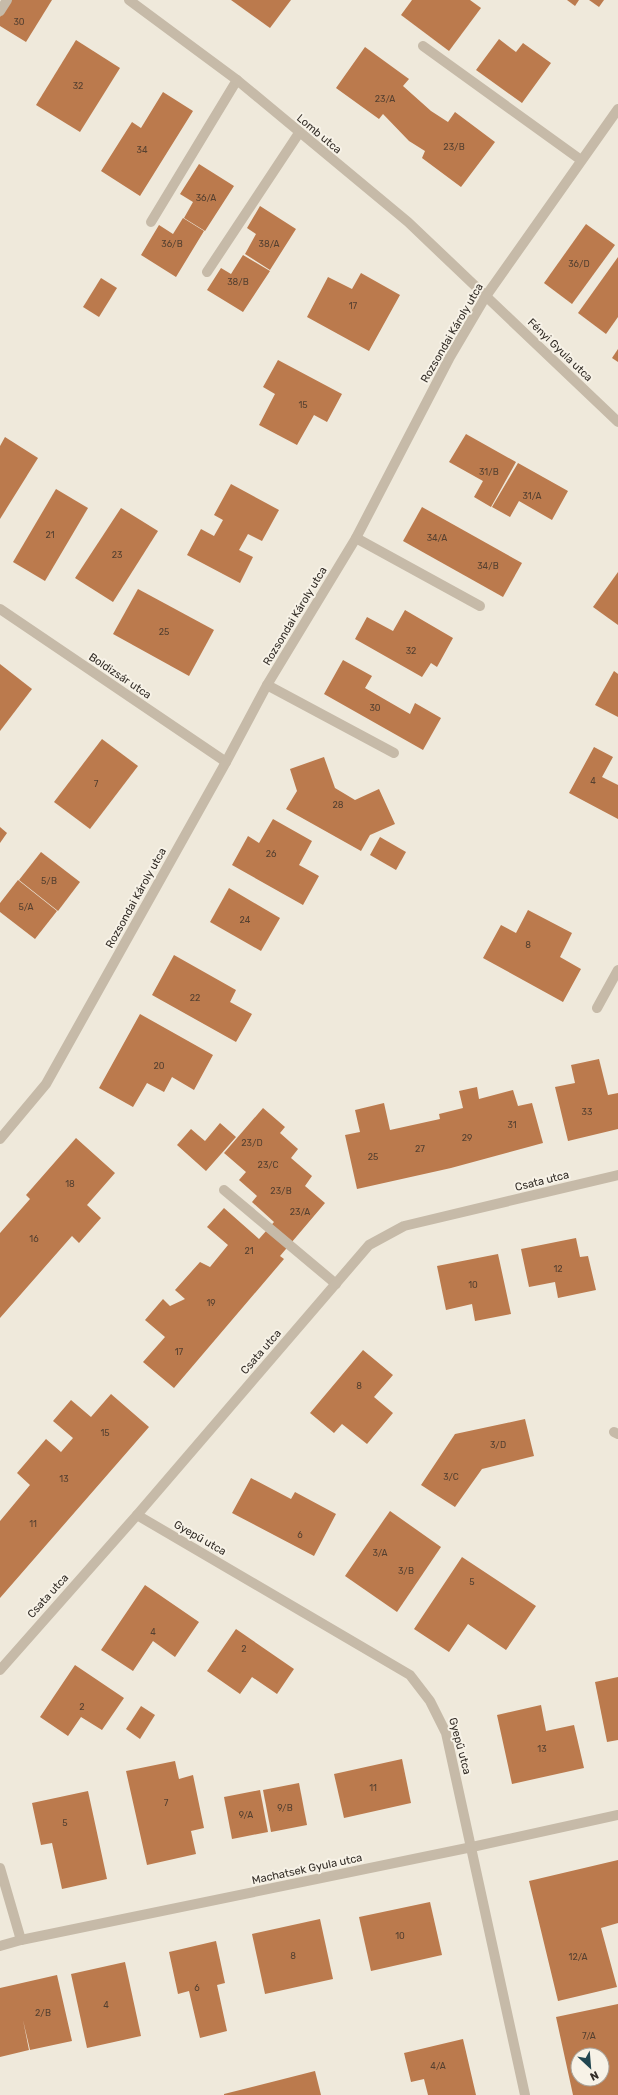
<svg xmlns="http://www.w3.org/2000/svg" width="618" height="2095" font-family="Rubik,sans-serif">
	<rect width="100%" height="100%" fill="#efe9db"/>
	<g fill="#bb7a4d" fill-rule="evenodd">
		<path d="M10 0H52L26 42 0 26V17Z"/>
		<path d="M231 0H291L270 28Z"/>
		<path d="M412 0H470L481 8 449 51 401 15Z"/>
		<path d="M567 0H579L575 6Z"/>
		<path d="M589 0H604L599 7Z"/>
		<path d="M499 39 516 52 523 43 551 63 522 103 476 70Z"/>
		<path d="M76 40 120 68 80 132 36 105Z"/>
		<path d="M365 47 409 79 403 86 431 111 448 122 455 112 495 142 461 187 422 158 425 151 409 141 383 114 379 119 336 88Z"/>
		<path d="M163 92 193 111 140 196 101 171 132 122 141 128Z"/>
		<path d="M199 164 234 186 205 231 184 218 193 202 180 194Z"/>
		<path d="M260 206 296 229 270 270 245 254 256 234 247 228Z"/>
		<path d="M183 218 204 231 176 277 141 255 159 225 173 234Z"/>
		<path d="M586 224 615 245 572 304 544 283Z"/>
		<path d="M243 255 270 271 243 312 207 290 221 268 231 274Z"/>
		<path d="M618 257V317L606 334 578 313Z"/>
		<path d="M361 273 400 295 369 351 307 317 328 277 352 289Z"/>
		<path d="M101 278 117 288 99 317 83 307Z"/>
		<path d="M618 349V362L612 358Z"/>
		<path d="M278 360 342 394 327 422 314 415 297 445 259 425 275 394 263 387Z"/>
		<path d="M466 434 516 462 491 507 474 497 483 481 449 462Z"/>
		<path d="M5 437 38 458 0 519V446Z"/>
		<path d="M518 463 568 491 552 520 519 501 510 517 492 507Z"/>
		<path d="M231 484 279 510 262 541 248 534 239 550 253 557 240 583 187 555 201 529 214 536 223 520 214 515Z"/>
		<path d="M56 489 88 508 45 581 13 562Z"/>
		<path d="M422 507 522 563 503 597 403 541Z"/>
		<path d="M121 508 158 531 113 602 75 578Z"/>
		<path d="M618 572V625L593 607Z"/>
		<path d="M138 589 214 630 189 676 113 634Z"/>
		<path d="M405 610 453 638 437 667 431 663 422 677 355 639 367 617 393 631Z"/>
		<path d="M343 660 372 676 365 688 410 714 415 703 441 718 423 750 324 694Z"/>
		<path d="M0 664 32 689 0 731Z"/>
		<path d="M614 671 618 674V717L595 705Z"/>
		<path d="M102 739 138 766 90 829 54 802Z"/>
		<path d="M594 747 613 757 602 777 618 785V819L569 793Z"/>
		<path d="M324 757 335 788 355 800 379 789 395 824 370 835 361 851 286 809 297 791 290 769Z"/>
		<path d="M273 819 312 841 299 865 319 876 303 905 232 865 248 836 259 843Z"/>
		<path d="M0 827 7 833 0 843Z"/>
		<path d="M380 837 406 852 396 870 370 855Z"/>
		<path d="M41 852 80 882 58 911 19 880Z"/>
		<path d="M18 880 57 911 35 939 0 912V903Z"/>
		<path d="M229 888 280 918 261 951 210 922Z"/>
		<path d="M528 910 572 933 560 957 581 969 563 1002 483 958 501 925 516 933Z"/>
		<path d="M174 955 236 990 230 1002 252 1014 236 1042 152 995Z"/>
		<path d="M140 1014 213 1055 194 1090 172 1077 164 1092 147 1083 133 1107 99 1088Z"/>
		<path d="M599 1059 608 1095 618 1093V1129L568 1141 555 1087 575 1083 571 1065Z"/>
		<path d="M477 1087 479 1099 513 1090 518 1106 532 1103 543 1143 451 1168 357 1189 345 1135 360 1132 355 1110 384 1103 390 1130 440 1119 439 1114 463 1108 459 1091Z"/>
		<path d="M263 1108 285 1127 280 1133 298 1149 291 1158 312 1176 305 1186 325 1203 280 1256 284 1259 174 1388 143 1362 165 1337 145 1320 163 1299 170 1306 185 1299 175 1290 200 1262 210 1267 228 1245 207 1227 224 1208 259 1239 274 1222 252 1202 257 1196 239 1180 246 1172 224 1153Z"/>
		<path d="M220 1123 236 1137 206 1171 177 1145 191 1129 205 1141Z"/>
		<path d="M76 1138 115 1173 87 1205 101 1218 79 1243 72 1236 0 1318V1233L30 1199 26 1195Z"/>
		<path d="M576 1238 580 1257 588 1256 596 1290 558 1298 555 1282 529 1287 521 1249Z"/>
		<path d="M498 1254 511 1314 475 1321 472 1304 446 1310 437 1266Z"/>
		<path d="M363 1350 393 1375 374 1397 393 1413 367 1444 342 1424 334 1433 310 1413Z"/>
		<path d="M111 1394 149 1427 0 1598V1521L30 1485 17 1473 46 1439 61 1452 73 1438 53 1421 71 1400 91 1417Z"/>
		<path d="M525 1419 534 1456 482 1469 455 1507 421 1485 455 1434Z"/>
		<path d="M251 1478 291 1499 295 1492 336 1514 314 1556 232 1513Z"/>
		<path d="M390 1511 441 1547 397 1612 345 1576Z"/>
		<path d="M462 1557 536 1606 506 1650 468 1624 449 1652 414 1629Z"/>
		<path d="M145 1585 199 1622 175 1657 153 1641 133 1671 101 1650Z"/>
		<path d="M236 1629 294 1669 277 1694 252 1677 240 1694 207 1671Z"/>
		<path d="M75 1665 124 1698 102 1730 81 1717 68 1736 40 1717Z"/>
		<path d="M618 1677V1740L607 1742 595 1682Z"/>
		<path d="M541 1705 546 1731 574 1725 584 1768 512 1784 497 1715Z"/>
		<path d="M141 1706 155 1715 140 1739 126 1729Z"/>
		<path d="M402 1759 411 1803 344 1818 334 1774Z"/>
		<path d="M175 1761 179 1779 193 1775 204 1828 191 1831 196 1854 147 1865 126 1771Z"/>
		<path d="M299 1783 307 1825 271 1832 263 1790Z"/>
		<path d="M260 1790 268 1832 232 1839 224 1797Z"/>
		<path d="M88 1791 107 1879 62 1889 52 1843 41 1845 32 1803Z"/>
		<path d="M618 1860V1923L601 1928 617 1987 558 2001 529 1881Z"/>
		<path d="M430 1902 442 1955 371 1971 359 1917Z"/>
		<path d="M320 1919 333 1979 265 1994 252 1934Z"/>
		<path d="M216 1941 225 1983 217 1985 227 2031 200 2038 189 1991 178 1994 169 1952Z"/>
		<path d="M125 1962 141 2036 87 2048 71 1974Z"/>
		<path d="M57 1975 72 2041 30 2050 23 2020 29 2050 0 2057V1988Z"/>
		<path d="M618 2004V2095H573L556 2017ZM578 2055H602V2079H578Z"/>
		<path d="M463 2039 476 2095H428L424 2079 411 2082 404 2053Z"/>
		<path d="M315 2071 321 2095H224V2094Z"/>
	</g>
	<g fill="none" stroke-linecap="round" stroke-linejoin="round">
		<g stroke="#c6baa8" stroke-width="10">
			<path d="M0 11 7 0"/>
			<path d="M423 46 581 160"/>
			<path d="M151 222 237 80"/>
			<path d="M207 272 299 133"/>
			<path d="M356 538 480 606"/>
			<path d="M267 685 394 753"/>
			<path d="M224 1190 336 1284"/>
			<path d="M614 1432 618 1434"/>
		</g>
		<g stroke="#c6baa8" stroke-width="10">
			<path d="M129 0 237 80 408 222 618 422"/>
			<path d="M0 609 226 762"/>
			<path d="M597 1008 618 970"/>
			<path d="M0 1139 46 1084 226 762 267 685 356 538 450 357 486 296 618 109"/>
			<path d="M137 1515 410 1675 430 1701 446 1733 525 2095"/>
			<path d="M0 1670 137 1515 369 1245 404 1226 618 1175"/>
			<path d="M0 1868 21 1940"/>
			<path d="M0 1946 21 1940 472 1847 618 1815"/>
		</g>
	</g>
	<g text-anchor="middle" dominant-baseline="central" stroke-width="4" stroke-linejoin="round" paint-order="stroke">
		<g font-size="9" fill="#554030">
			<text x="19" y="22">30</text>
			<text x="78" y="86">32</text>
			<text x="385" y="99">23/A</text>
			<text x="454" y="147">23/B</text>
			<text x="142" y="150">34</text>
			<text x="206" y="198">36/A</text>
			<text x="172" y="244">36/B</text>
			<text x="269" y="244">38/A</text>
			<text x="579" y="264">36/D</text>
			<text x="238" y="282">38/B</text>
			<text x="353" y="306">17</text>
			<text x="303" y="405">15</text>
			<text x="489" y="472">31/B</text>
			<text x="532" y="496">31/A</text>
			<text x="50" y="535">21</text>
			<text x="437" y="538">34/A</text>
			<text x="117" y="555">23</text>
			<text x="488" y="566">34/B</text>
			<text x="164" y="632">25</text>
			<text x="411" y="651">32</text>
			<text x="375" y="708">30</text>
			<text x="593" y="781">4</text>
			<text x="96" y="784">7</text>
			<text x="338" y="805">28</text>
			<text x="271" y="854">26</text>
			<text x="49" y="881">5/B</text>
			<text x="26" y="907">5/A</text>
			<text x="245" y="920">24</text>
			<text x="528" y="945">8</text>
			<text x="195" y="998">22</text>
			<text x="159" y="1066">20</text>
			<text x="587" y="1112">33</text>
			<text x="512" y="1125">31</text>
			<text x="467" y="1138">29</text>
			<text x="252" y="1143">23/D</text>
			<text x="420" y="1149">27</text>
			<text x="373" y="1157">25</text>
			<text x="268" y="1165">23/C</text>
			<text x="70" y="1184">18</text>
			<text x="281" y="1191">23/B</text>
			<text x="300" y="1212">23/A</text>
			<text x="34" y="1239">16</text>
			<text x="249" y="1251">21</text>
			<text x="558" y="1269">12</text>
			<text x="473" y="1285">10</text>
			<text x="211" y="1303">19</text>
			<text x="179" y="1352">17</text>
			<text x="359" y="1386">8</text>
			<text x="105" y="1433">15</text>
			<text x="498" y="1445">3/D</text>
			<text x="451" y="1477">3/C</text>
			<text x="64" y="1479">13</text>
			<text x="33" y="1524">11</text>
			<text x="300" y="1535">6</text>
			<text x="380" y="1553">3/A</text>
			<text x="406" y="1571">3/B</text>
			<text x="472" y="1582">5</text>
			<text x="153" y="1632">4</text>
			<text x="244" y="1649">2</text>
			<text x="82" y="1707">2</text>
			<text x="542" y="1749">13</text>
			<text x="373" y="1788">11</text>
			<text x="166" y="1803">7</text>
			<text x="285" y="1808">9/B</text>
			<text x="246" y="1815">9/A</text>
			<text x="65" y="1823">5</text>
			<text x="400" y="1936">10</text>
			<text x="293" y="1956">8</text>
			<text x="578" y="1957">12/A</text>
			<text x="197" y="1988">6</text>
			<text x="106" y="2005">4</text>
			<text x="43" y="2013">2/B</text>
			<text x="589" y="2036">7/A</text>
			<text x="438" y="2066">4/A</text>
		</g>
		<g font-size="11" fill="#332d27" stroke="#f7f2e7">
			<text transform="translate(319 134) rotate(40)">Lomb utca</text>
			<text transform="translate(452 333) rotate(-60)">Rozsondai Károly utca</text>
			<text transform="translate(560 350) rotate(44)">Fényi Gyula utca</text>
			<text transform="translate(295 616) rotate(-59)">Rozsondai Károly utca</text>
			<text transform="translate(120 676) rotate(34)">Boldizsár utca</text>
			<text transform="translate(136 898) rotate(-61)">Rozsondai Károly utca</text>
			<text transform="translate(542 1181) rotate(-14)">Csata utca</text>
			<text transform="translate(261 1352) rotate(-49)">Csata utca</text>
			<text transform="translate(200 1538) rotate(30)">Gyepű utca</text>
			<text transform="translate(48 1596) rotate(-48)">Csata utca</text>
			<text transform="translate(460 1746) rotate(75)">Gyepű utca</text>
			<text transform="translate(307 1869) rotate(-12)">Machatsek Gyula utca</text>
		</g>
	</g>
	<g transform="translate(590 2067) rotate(154)"><circle r="19" fill="#f7f2e7" stroke="#a9a39a"/>
	<path d="M0-3L7 15L0 10L-7 15Z" fill="#214651"/>
	<text y="-6" font-size="11" font-weight="bold" text-anchor="middle" fill="#332d27">N</text>
	</g>
</svg>
